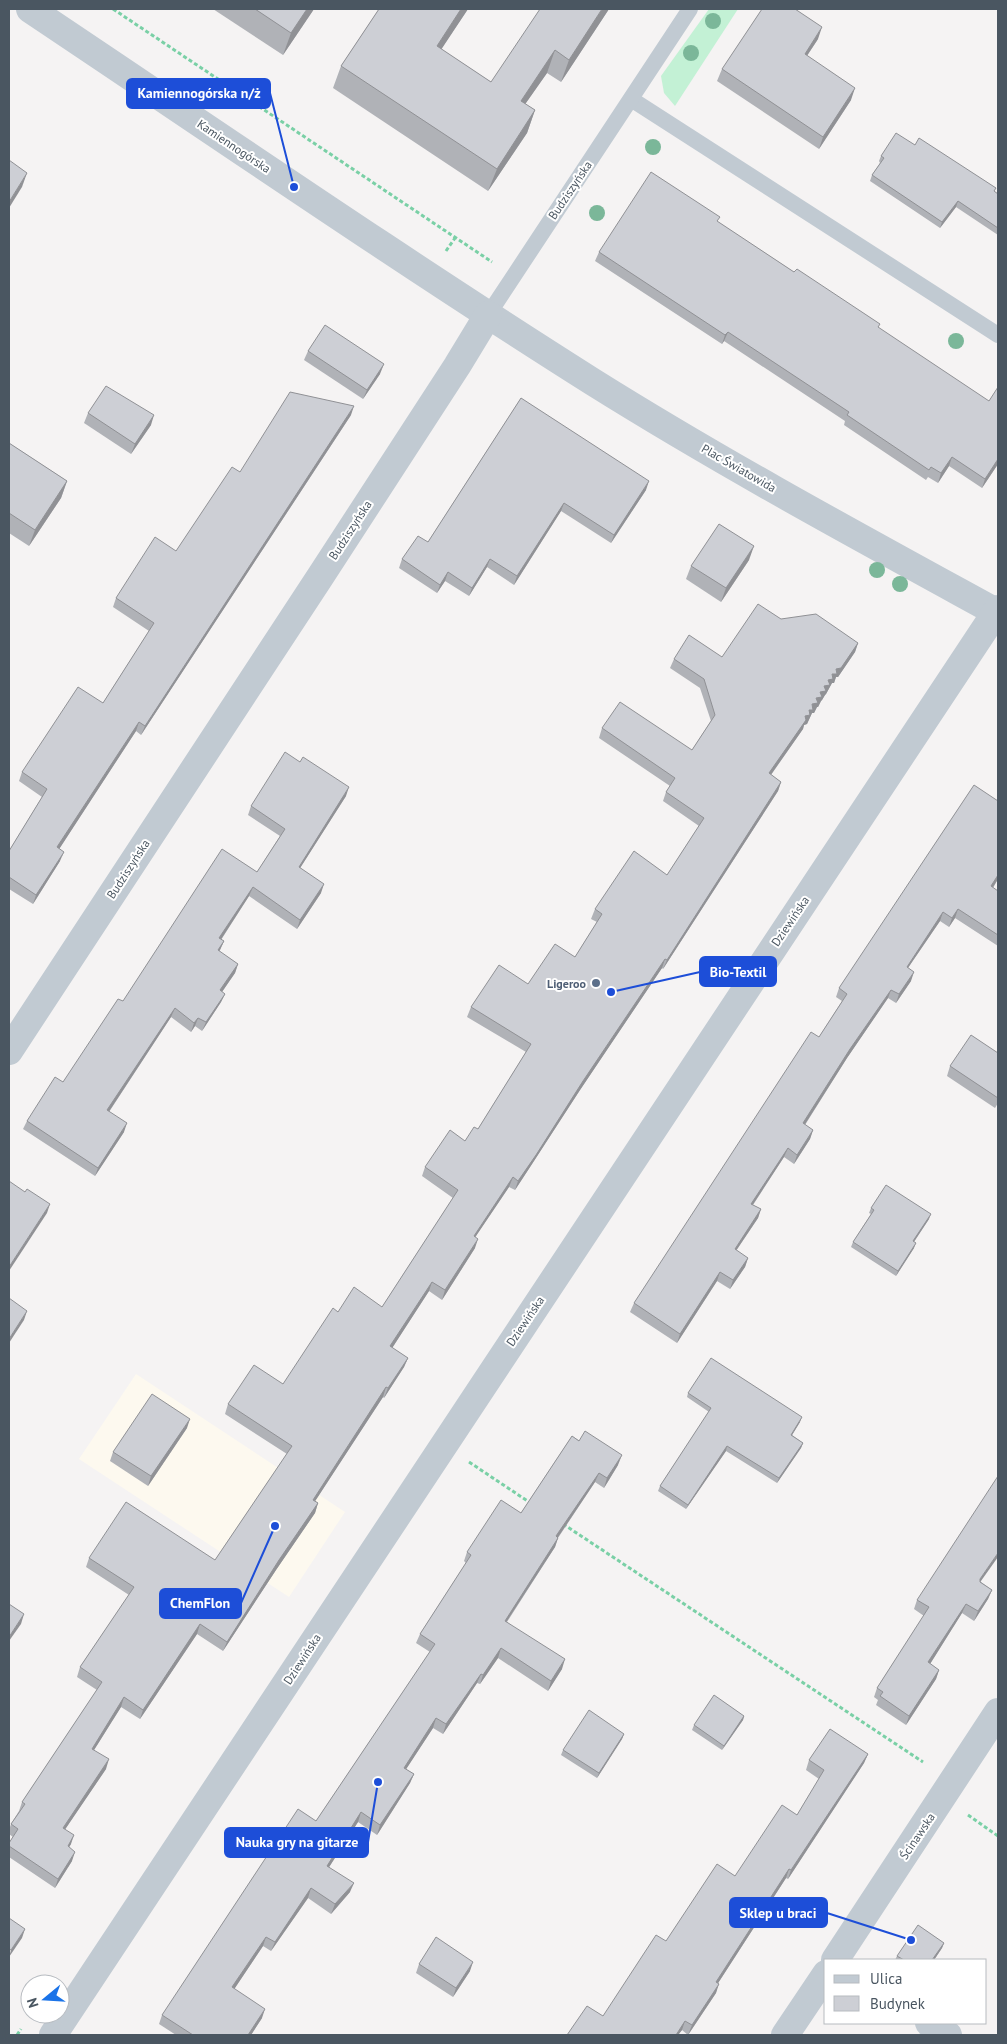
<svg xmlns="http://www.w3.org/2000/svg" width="1007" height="2044" font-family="'PT Sans',sans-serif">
	<rect width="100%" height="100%" fill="#f5f3f3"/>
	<path fill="#fdf9ef" d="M136 1374 345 1512 289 1597 79 1459Z"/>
	<path fill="#c3f1d5" d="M709 9H738L675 106 664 93 661 76Z"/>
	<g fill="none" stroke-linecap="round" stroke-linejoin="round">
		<g stroke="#7ad0a6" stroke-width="3" stroke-dasharray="4 2.5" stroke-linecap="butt">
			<path d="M113 9 492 262"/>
			<path d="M446 251 455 238"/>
			<path d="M469 1462 532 1504"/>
			<path d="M563 1524 923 1762"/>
			<path d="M968 1815 998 1836"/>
			<path d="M17 2035 21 2029"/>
		</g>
		<g stroke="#c1cad2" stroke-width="16">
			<path d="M631 99 998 335"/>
			<path d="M488 315 690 9"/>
		</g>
		<g stroke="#c1cad2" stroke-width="28">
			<path d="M30 9C217 134 403 262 593 382 724 464 861 538 996 612"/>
			<path d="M9 1051 320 577 457 366 488 315"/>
			<path d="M835 1960 998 1712"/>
			<path d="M929 2023 948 2035"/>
			<path d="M53 2035 998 609"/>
			<path d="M785 2035 826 1974"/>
		</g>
	</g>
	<g fill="#7bb799">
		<circle cx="713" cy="21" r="8"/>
		<circle cx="691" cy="53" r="8"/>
		<circle cx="653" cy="147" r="8"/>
		<circle cx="597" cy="213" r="8"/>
		<circle cx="956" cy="341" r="8"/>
		<circle cx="877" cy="570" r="8"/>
		<circle cx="900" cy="584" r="8"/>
	</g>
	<g fill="#b0b2b7">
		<path d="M213 9H314L283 55Z"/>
		<path d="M379 9H468L441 49 491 82 609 9 561 82 547 73 525 104 535 110 527 133 488 191 333 88 341 66Z"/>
		<path d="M818 39 807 56 851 100 819 149 717 81 722 69Z"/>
		<path d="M915 145 996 188 994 191 998 194V235L956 207 940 228 870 181 872 175 880 163 879 161 881 156Z"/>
		<path d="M718 222 879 328 998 464 982 488 949 466 938 483 928 477 926 480 844 425 845 421 724 341 722 344 595 261 599 252Z"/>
		<path d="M308 351 380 374 363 399 304 360Z"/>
		<path d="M521 398 646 490 611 543 561 511 514 585 487 567 469 596 445 581 437 593 399 568 402 559 428 542Z"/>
		<path d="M88 413 151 425 131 454 84 423Z"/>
		<path d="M351 415 141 735 136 731 59 849 60 861 33 904 9 889V851L42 797 19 781 22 772 103 703 149 631 113 607 116 598 176 551 240 472Z"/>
		<path d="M9 443 67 481 61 498 29 546 9 533Z"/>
		<path d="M749 560 721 602 686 579 691 566Z"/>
		<path d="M781 619 858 643 855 652 838 677H836L834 683H832L826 694 825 695 822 700 821 701 818 707H817L814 713H812L807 724 804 725 803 729 771 775 781 782 778 791 663 969 662 968 580 1090 532 1164 515 1190 509 1187 475 1237V1248L442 1300 429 1291 392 1348 408 1358 404 1367 384 1398 383 1397 315 1501 318 1503 315 1513 276 1570 223 1651 197 1634 140 1719 121 1707 94 1750 106 1769 65 1829 71 1844 69 1847 72 1861 55 1888 9 1857V1843L13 1837 9 1834V1830L11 1824 19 1811 22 1802 97 1690 77 1677 80 1667 129 1595 86 1567 89 1558 215 1560 287 1454 225 1414 228 1404 283 1384 338 1312 382 1307 453 1198 422 1176 425 1167 465 1141 478 1129 526 1052 467 1017 471 1007 528 984 575 957 597 922 591 919 595 909 667 875 699 826 663 801 666 792 670 786 599 738 602 728 692 750 711 721 700 688 670 668 674 659 722 657Z"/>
		<path d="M346 796 300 868 321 893 297 929 249 896 221 940 224 941 219 952 238 964 235 973 222 992 225 994 221 1002 202 1031 195 1026 191 1032 171 1017 109 1112 124 1132 95 1176 23 1129 27 1121 63 1082 123 1001 257 872 280 836 248 815 251 806Z"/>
		<path d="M998 801V879L993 888 998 891V946L955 918 949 927 940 921 908 968 911 981 896 1003 888 998 847 1058 805 1125 813 1130 810 1139 794 1164 784 1157 753 1205 761 1209 758 1218 736 1251 748 1258 745 1267 730 1289 717 1281 677 1343 630 1312 634 1303 819 1037 842 1001 836 997 839 988Z"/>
		<path d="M998 1053V1103L995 1108 947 1076 950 1066Z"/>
		<path d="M871 1208 929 1219 914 1242V1248L896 1276 851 1247 853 1242 871 1214 869 1213Z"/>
		<path d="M688 1393 800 1422 792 1435 803 1443 801 1448 777 1483 726 1451 686 1509 658 1491 660 1486 709 1412 687 1397Z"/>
		<path d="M187 1428 148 1486 110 1461 113 1452Z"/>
		<path d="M572 1436 618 1465 604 1488 595 1482 558 1538 555 1547 507 1622 562 1669 548 1691 498 1658 480 1684 477 1683 443 1734 433 1728 406 1769 414 1774 410 1783 377 1835 358 1822 329 1867 350 1892 331 1914 308 1898 271 1951 263 1946 234 1989 262 2018 251 2035H176L159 2024 162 2015 316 1821 430 1652 416 1643 420 1634 466 1563 464 1561 467 1552 521 1513Z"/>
		<path d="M981 1582 992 1590 988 1599 974 1621 962 1613 930 1664 939 1670 936 1679 906 1725 876 1705 878 1700 874 1697 877 1688 924 1616 914 1609 917 1600Z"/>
		<path d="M744 1716 743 1720 722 1750 692 1730 694 1725Z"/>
		<path d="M624 1734 622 1739 597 1778 561 1755 563 1750Z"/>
		<path d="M868 1754 864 1763 788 1879 786 1878 718 1983 716 1993 688 2035 682 2030 678 2035H567L603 2016 666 1941 735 1876 797 1815 819 1779 806 1770 809 1760Z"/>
		<path d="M944 1943 942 1948 934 1960H895L897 1956Z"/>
		<path d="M419 1964 470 1971 453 1997 416 1973Z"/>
	</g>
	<g fill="#909195">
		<path d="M307 9H314L283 55 291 33Z"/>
		<path d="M461 9H468L429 68 437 46Z"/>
		<path d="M602 9H609L561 82 569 60Z"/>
		<path d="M822 27 818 39 800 66 805 54Z"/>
		<path d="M555 50 547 73 512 123 521 101Z"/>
		<path d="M855 88 851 100 819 149 823 137Z"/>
		<path d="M535 110 527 133 488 191 497 169Z"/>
		<path d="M27 173 22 187 9 208V202Z"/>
		<path d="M958 201 956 207 940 228 942 222Z"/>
		<path d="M728 332 724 341 722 344 725 335Z"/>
		<path d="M384 364 380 374 363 399 367 390Z"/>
		<path d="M354 406 351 415 141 735 145 726Z"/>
		<path d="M154 415 151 425 131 454 135 444Z"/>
		<path d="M952 457 949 466 938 483 941 473Z"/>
		<path d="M998 459V464L982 488 985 479Z"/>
		<path d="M67 481 61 498 29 546 35 530Z"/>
		<path d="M649 481 646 490 611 543 614 535Z"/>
		<path d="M564 503 561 511 514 585 517 576Z"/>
		<path d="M754 546 749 560 721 602 726 588Z"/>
		<path d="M490 559 487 567 469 596 472 588Z"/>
		<path d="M448 572 445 581 437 593 440 585Z"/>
		<path d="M858 643 855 652 838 677H836L834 683H832L826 694 825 695 822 700 821 701 818 707H817L814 713H812L807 724 804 725 803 729 765 783 769 773 824 686 836 669Z"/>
		<path d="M139 722 136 731 54 857 57 847Z"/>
		<path d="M781 782 778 791 663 969 667 960Z"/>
		<path d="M349 787 346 796 295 876 299 867Z"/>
		<path d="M64 852 60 861 33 904 36 895Z"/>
		<path d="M998 875V879L988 895 991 886Z"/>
		<path d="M324 884 321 893 297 929 300 920Z"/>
		<path d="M253 887 249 896 216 947 219 938Z"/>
		<path d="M958 909 955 918 949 927 952 918Z"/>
		<path d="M943 912 940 921 903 975 907 967Z"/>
		<path d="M224 941 220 950 214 959 218 950Z"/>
		<path d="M665 959 662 968 580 1090 532 1164 515 1190 518 1181 583 1081Z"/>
		<path d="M238 964 235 973 217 999 220 990Z"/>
		<path d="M914 972 911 981 896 1003 899 994Z"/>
		<path d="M891 990 888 998 847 1058 800 1132 803 1123 850 1049Z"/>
		<path d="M225 994 221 1002 202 1031 206 1022Z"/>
		<path d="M175 1008 171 1017 104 1119 107 1110Z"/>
		<path d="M198 1018 195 1026 191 1032 194 1023Z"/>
		<path d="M127 1123 124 1132 95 1176 98 1168Z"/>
		<path d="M813 1130 810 1139 794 1164 797 1155Z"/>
		<path d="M788 1148 784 1157 748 1212 751 1204Z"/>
		<path d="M513 1177 509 1187 470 1245 474 1236Z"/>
		<path d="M50 1204 47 1213 9 1271V1267Z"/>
		<path d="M761 1209 758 1218 731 1258 735 1249Z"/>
		<path d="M931 1214 929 1219 911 1246 913 1241Z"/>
		<path d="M478 1239 475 1248 442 1300 445 1290Z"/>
		<path d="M916 1243 914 1248 896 1276 898 1271Z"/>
		<path d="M748 1258 745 1267 730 1289 733 1280Z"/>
		<path d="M720 1272 717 1281 677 1343 680 1334Z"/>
		<path d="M432 1282 429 1291 387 1356 390 1346Z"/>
		<path d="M27 1311 24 1320 9 1343V1339Z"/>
		<path d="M408 1358 404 1367 384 1398 388 1388Z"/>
		<path d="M386 1387 383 1397 310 1509 313 1500Z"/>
		<path d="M802 1417 800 1422 789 1440 791 1435Z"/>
		<path d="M190 1419 187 1428 148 1486 151 1476Z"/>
		<path d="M803 1443 801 1448 777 1483 779 1478Z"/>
		<path d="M727 1446 726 1451 686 1509 688 1505Z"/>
		<path d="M622 1455 618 1465 604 1488 607 1478Z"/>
		<path d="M599 1473 595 1482 552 1546 556 1536Z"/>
		<path d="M318 1503 315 1513 276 1570 223 1651 227 1642 279 1560Z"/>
		<path d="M558 1538 555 1547 501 1630 505 1621Z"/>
		<path d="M998 1553V1557L976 1588 980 1579Z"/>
		<path d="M992 1590 988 1599 974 1621 978 1611Z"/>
		<path d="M966 1604 962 1613 925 1672 928 1662Z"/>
		<path d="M24 1614 21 1624 9 1641V1637Z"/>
		<path d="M200 1624 197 1634 140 1719 143 1710Z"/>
		<path d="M501 1648 498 1658 480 1684 483 1675Z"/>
		<path d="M565 1659 562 1669 548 1691 551 1681Z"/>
		<path d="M939 1670 936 1679 906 1725 909 1716Z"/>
		<path d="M481 1674 477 1683 443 1734 446 1724Z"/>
		<path d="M124 1697 121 1707 89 1758 92 1749Z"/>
		<path d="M744 1716 743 1720 722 1750 724 1746Z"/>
		<path d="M436 1718 433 1728 401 1777 404 1768Z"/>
		<path d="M624 1734 622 1739 597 1778 599 1773Z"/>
		<path d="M868 1754 864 1763 788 1879 791 1870Z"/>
		<path d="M109 1759 106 1769 60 1837 63 1828Z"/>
		<path d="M414 1774 410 1783 377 1835 380 1825Z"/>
		<path d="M361 1812 358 1822 324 1875 327 1866Z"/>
		<path d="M74 1835 71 1844 64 1855 68 1846Z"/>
		<path d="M75 1852 72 1861 55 1888 58 1879Z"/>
		<path d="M789 1869 786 1878 713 1991 716 1982Z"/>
		<path d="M354 1883 350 1892 331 1914 335 1904Z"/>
		<path d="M311 1888 308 1898 271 1951 275 1942Z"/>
		<path d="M25 1929 22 1938 9 1957 11 1950Z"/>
		<path d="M266 1937 263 1946 229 1997 232 1987Z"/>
		<path d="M944 1943 942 1948 934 1960H932Z"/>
		<path d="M473 1962 470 1971 453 1997 456 1988Z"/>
		<path d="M719 1984 716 1993 688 2035 692 2025Z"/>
		<path d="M265 2009 262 2018 251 2035H248Z"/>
		<path d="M685 2021 682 2030 678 2035H676Z"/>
	</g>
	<g fill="#cdcfd5" stroke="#909195">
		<path d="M255 9H307L291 33Z"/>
		<path d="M379 9H461L437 46 491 82 540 9H602L569 60 555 50 521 101 535 110 497 169 341 66Z"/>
		<path d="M762 9H795L822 27 805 54 855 88 823 137 722 69Z"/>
		<path d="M896 133 915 145 919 138 996 188 994 191 998 194V228L958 201 942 222 872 175 884 158 881 156Z"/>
		<path d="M9 160 27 173 9 202Z"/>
		<path d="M651 172 720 217 717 221 794 272 797 269 880 324 878 327 989 401 998 387V459L985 479 952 457 941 473 931 467 929 470 847 415 849 412 728 332 725 335 599 252Z"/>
		<path d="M325 325 384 364 367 390 308 351Z"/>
		<path d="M106 386 154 415 135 444 88 413Z"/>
		<path d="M290 392 354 406 145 726 139 722 57 847 64 852 36 895 9 877V851L47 789 22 772 78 687 103 703 154 623 116 598 155 537 176 551 232 467 240 472Z"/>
		<path d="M521 398 649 481 614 535 564 503 517 576 490 559 472 588 448 572 440 585 402 559 418 536 428 542Z"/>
		<path d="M9 443 67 481 35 530 9 513Z"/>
		<path d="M719 524 754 546 726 588 691 566Z"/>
		<path d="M758 604 781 619 816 614 858 643 841 668 836 669 837 674H832L833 679 828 680 830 685 824 686 826 691 820 692 822 697 816 698 818 703 812 704 813 710H809L810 715 805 716 806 720 769 773 781 782 667 960 665 959 583 1081 536 1155 518 1181 513 1177 474 1236 478 1239 445 1290 432 1282 390 1346 408 1358 388 1388 386 1387 313 1500 318 1503 279 1560 227 1642 200 1624 143 1710 124 1697 92 1749 109 1759 63 1828 74 1835 68 1846 75 1852 58 1879 9 1846V1843L18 1829 11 1824 25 1804 22 1802 102 1682 80 1667 134 1587 89 1558 126 1502 215 1560 292 1446 228 1404 254 1365 283 1384 333 1308 338 1312 354 1287 382 1307 458 1190 425 1167 450 1130 465 1141 474 1127 478 1129 531 1044 471 1007 499 965 528 984 555 944 575 957 602 914 595 909 634 851 667 875 704 818 666 792 675 778 602 728 620 702 692 750 715 715 704 679 674 659 689 635 722 657Z"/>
		<path d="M285 752 300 762 303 757 349 787 299 867 324 884 300 920 253 887 219 938 224 941 218 950 238 964 220 990 225 994 206 1022 198 1018 194 1023 175 1008 107 1110 127 1123 98 1168 27 1121 55 1077 63 1082 118 999 123 1001 222 849 257 872 285 829 251 806Z"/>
		<path d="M974 785 998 801V875L991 886 998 891V935L958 909 952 918 943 912 907 967 914 972 899 994 891 990 850 1049 803 1123 813 1130 797 1155 788 1148 751 1204 761 1209 735 1249 748 1258 733 1280 720 1272 680 1334 634 1303 811 1032 819 1037 847 994 839 988Z"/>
		<path d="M971 1035 998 1053V1098L950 1066Z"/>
		<path d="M9 1181 25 1192 27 1189 50 1204 9 1267Z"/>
		<path d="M886 1185 931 1214 913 1241 916 1243 898 1271 853 1242 874 1210 871 1208Z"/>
		<path d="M9 1298 27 1311 9 1339Z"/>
		<path d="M711 1358 802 1417 791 1435 803 1443 779 1478 727 1446 688 1505 660 1486 711 1408 688 1393Z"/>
		<path d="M152 1394 190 1419 151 1476 113 1452Z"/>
		<path d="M585 1431 622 1455 607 1478 599 1473 556 1536 558 1538 505 1621 565 1659 551 1681 501 1648 483 1675 481 1674 446 1724 436 1718 404 1768 414 1774 380 1825 361 1812 327 1866 354 1883 335 1904 311 1888 275 1942 266 1937 232 1987 265 2009 248 2035H193L162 2015 298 1809 316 1821 435 1644 420 1634 471 1555 467 1552 501 1500 521 1513 572 1436 579 1441Z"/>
		<path d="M998 1476V1553L980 1579V1582L992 1590 978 1611 966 1604 928 1662 939 1670 909 1716 880 1696 883 1692 877 1688 929 1607 917 1600Z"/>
		<path d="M9 1604 24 1614 9 1637Z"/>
		<path d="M714 1695 744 1716 724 1746 694 1725Z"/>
		<path d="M589 1710 624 1734 599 1773 563 1750Z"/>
		<path d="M830 1729 868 1754 791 1870 789 1869 716 1982 719 1984 692 2025 685 2021 676 2035H567L587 2006 603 2016 656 1935 666 1941 717 1864 735 1876 782 1805 797 1815 824 1770 809 1760Z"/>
		<path d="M9 1918 25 1929 11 1950 9 1949Z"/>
		<path d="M918 1925 944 1943 932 1960H904L897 1956Z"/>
		<path d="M436 1937 473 1962 456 1988 419 1964Z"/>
	</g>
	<circle fill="#5c6f8a" stroke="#fff" stroke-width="2" cx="596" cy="983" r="5"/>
	<g text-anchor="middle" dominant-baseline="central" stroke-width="4" stroke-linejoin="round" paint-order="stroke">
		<g font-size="12" fill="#4a5661" stroke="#fff">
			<text transform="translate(234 146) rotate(34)">Kamiennogórska</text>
			<text transform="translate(570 190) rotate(-56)">Budziszyńska</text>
			<text transform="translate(739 468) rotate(30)">Plac Światowida</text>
			<text transform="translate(350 530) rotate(-57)">Budziszyńska</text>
			<text transform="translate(128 869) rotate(-57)">Budziszyńska</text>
			<text transform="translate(790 921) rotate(-56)">Dziewińska</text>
			<text transform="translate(525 1321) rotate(-56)">Dziewińska</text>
			<text transform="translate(302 1659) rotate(-57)">Dziewińska</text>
			<text transform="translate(917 1836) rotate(-56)">Ścinawska</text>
		</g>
		<g font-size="12" font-weight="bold" fill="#4e5e75" stroke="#fff" text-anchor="end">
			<text x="586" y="983">Ligeroo</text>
		</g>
	</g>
	<path fill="none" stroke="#1d4ed8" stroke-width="2" d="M294 187L270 93M611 992L700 972M275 1526L241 1603M378 1782L368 1842M911 1940L827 1913"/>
	<g fill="#1d4ed8" stroke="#fff" stroke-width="2">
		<circle cx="294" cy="187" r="5"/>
		<circle cx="611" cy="992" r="5"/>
		<circle cx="275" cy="1526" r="5"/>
		<circle cx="378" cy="1782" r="5"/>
		<circle cx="911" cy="1940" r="5"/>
	</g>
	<g fill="#1d4ed8" stroke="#1d4ed8" stroke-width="2">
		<rect x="127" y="79" width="143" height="29" rx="5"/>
		<rect x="700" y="957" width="76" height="29" rx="5"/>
		<rect x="160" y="1589" width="81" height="29" rx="5"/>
		<rect x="225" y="1828" width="143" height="29" rx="5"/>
		<rect x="730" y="1898" width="97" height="29" rx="5"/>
	</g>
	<g font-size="14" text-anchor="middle" font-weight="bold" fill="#fff">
		<text x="199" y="98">Kamiennogórska n/ż</text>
		<text x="738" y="977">Bio-Textil</text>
		<text x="200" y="1608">ChemFlon</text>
		<text x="297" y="1847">Nauka gry na gitarze</text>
		<text x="778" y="1918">Sklep u braci</text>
	</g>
	<rect width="1007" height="2044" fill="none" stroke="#4a5661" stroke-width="20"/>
	<rect x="824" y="1959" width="162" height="65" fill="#ffffff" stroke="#b7bbc0"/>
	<rect x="834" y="1975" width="25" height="8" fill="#c1cad2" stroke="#b7bbc0"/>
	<text x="870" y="1984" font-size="15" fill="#4a5661">Ulica</text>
	<rect x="834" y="1996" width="25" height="15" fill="#cdcfd5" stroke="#b7bbc0"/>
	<text x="870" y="2009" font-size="15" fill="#4a5661">Budynek</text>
	<g transform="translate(45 1999) rotate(252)"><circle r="24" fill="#ffffff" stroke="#b7bbc0"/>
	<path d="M0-4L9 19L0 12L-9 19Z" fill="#1a73e8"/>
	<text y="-8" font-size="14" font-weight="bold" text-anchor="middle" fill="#4a5661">N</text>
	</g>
</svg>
